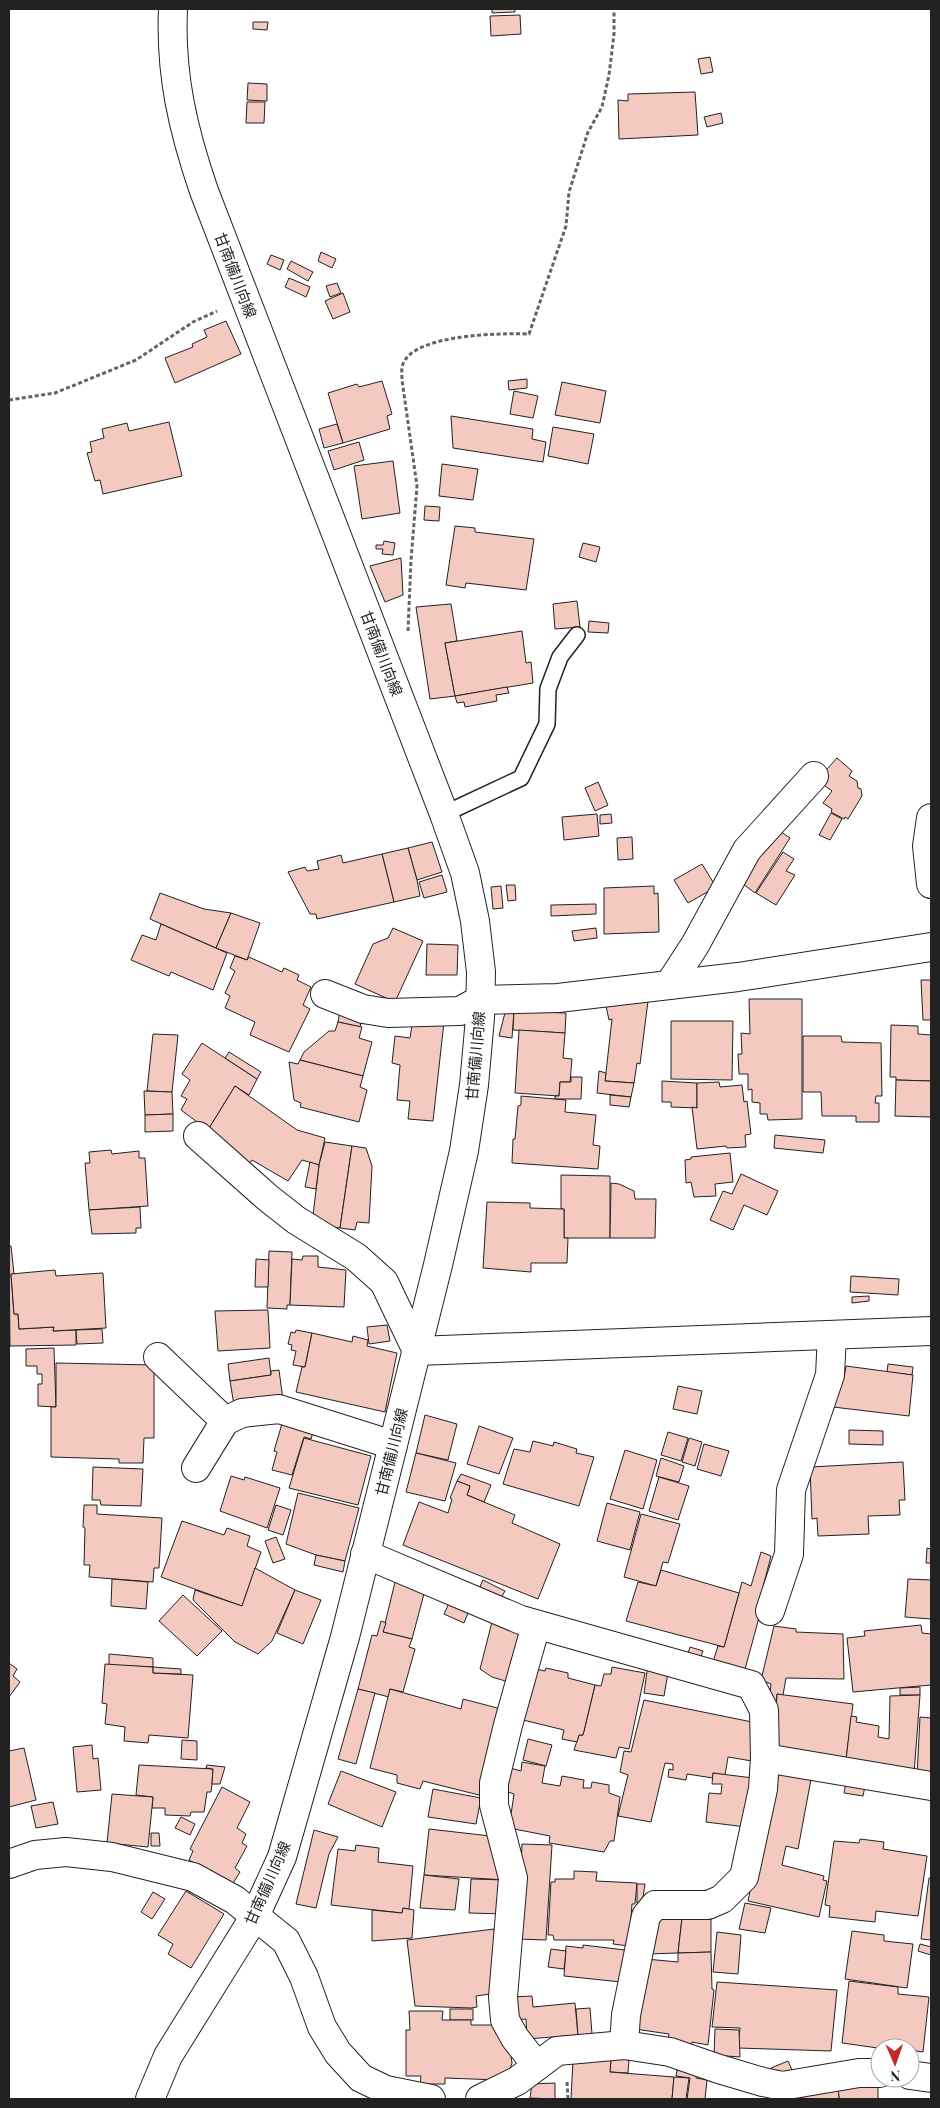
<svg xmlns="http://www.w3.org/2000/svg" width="940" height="2108" font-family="'Playfair Display','Noto Sans JP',serif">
	<rect width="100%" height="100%" fill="#fff"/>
	<g fill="#f3c9c0" stroke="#222">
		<path d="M492 9H515V12L492 13Z"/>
		<path d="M520 15 521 34 491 36 490 16Z"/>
		<path d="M253 22H268L267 30 253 29Z"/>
		<path d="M710 57 713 72 701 74 698 59Z"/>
		<path d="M248 83 267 84V101L247 100Z"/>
		<path d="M695 92 698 135 619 139 618 100 628 101V94Z"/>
		<path d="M247 102H265L264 123H246Z"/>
		<path d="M721 113 723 123 707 127 704 117Z"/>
		<path d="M321 252 336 259 332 268 318 261Z"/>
		<path d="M271 255 284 260 280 270 267 264Z"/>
		<path d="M291 261 313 272 308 281 287 269Z"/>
		<path d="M289 278 310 287 306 297 285 287Z"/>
		<path d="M337 283 341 293 330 297 326 286Z"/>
		<path d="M343 293 350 312 333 319 325 301Z"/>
		<path d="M226 321 241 354 175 383 165 358 193 347 192 344 207 337 204 330Z"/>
		<path d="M527 379V388L509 390 508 381Z"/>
		<path d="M382 381 392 414 387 416 390 429 343 443 328 393 357 384 359 387Z"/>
		<path d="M562 382 606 391 600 423 555 415Z"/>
		<path d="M514 391 538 396 533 418 510 414Z"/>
		<path d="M451 416 533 429 532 439 546 442 543 462 453 448Z"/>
		<path d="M169 422 182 476 103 494 100 480 95 481 87 453 92 452 90 442 104 438 102 429 127 423 129 431Z"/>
		<path d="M337 424 343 443 324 448 319 429Z"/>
		<path d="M553 427 594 434 588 464 548 456Z"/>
		<path d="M359 442 364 460 334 470 328 451Z"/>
		<path d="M393 461 400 513 362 519 354 466Z"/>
		<path d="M442 464 478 469 473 500 439 496Z"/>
		<path d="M425 506 440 507 439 521 424 520Z"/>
		<path d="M455 526 475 528V532L534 539 526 590 466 583 465 588 446 585Z"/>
		<path d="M384 541 395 543 393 555 382 554 383 549H376V545H383Z"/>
		<path d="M583 543 600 547 596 562 579 557Z"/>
		<path d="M401 558 403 595 385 602 370 566Z"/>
		<path d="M577 601 580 627 555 629 553 604Z"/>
		<path d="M451 604 457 641 445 643 455 696 430 699 416 607Z"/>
		<path d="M589 621 609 623 608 633 588 632Z"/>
		<path d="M522 631 526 663 531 662 533 683 455 696 445 643Z"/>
		<path d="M507 687 509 693 496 695 497 701 465 707 464 702 457 703 455 696Z"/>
		<path d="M837 758 852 771 849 776 857 781 858 788 861 789 862 796 848 819 845 817 844 819 831 812 832 809 823 803 832 791 817 780Z"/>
		<path d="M598 782 608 805 595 811 585 788Z"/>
		<path d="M831 813 842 819 830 840 819 835Z"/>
		<path d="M597 814 599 836 564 840 562 817Z"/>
		<path d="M611 814 612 823 600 824V815Z"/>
		<path d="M774 827 790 838 755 893 739 881Z"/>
		<path d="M632 837 633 859 618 860 617 838Z"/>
		<path d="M432 842 442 872 417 880 408 848Z"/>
		<path d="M408 848 417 880 420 896 394 902 382 854Z"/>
		<path d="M783 852 794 859 786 871 795 875 776 905 756 893Z"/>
		<path d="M382 854 394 902 317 919 316 914H310L288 872 305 867 307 871 319 869 317 861 341 855 343 863Z"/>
		<path d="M702 864 716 887 688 903 674 880Z"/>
		<path d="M442 875 447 892 424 898 419 882Z"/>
		<path d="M506 885H515L516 900 508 901Z"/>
		<path d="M501 886 503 908 493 909 491 887Z"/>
		<path d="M654 886V894L658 893 659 932 604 934V888Z"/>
		<path d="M160 893 204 909 231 913 216 948 150 919Z"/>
		<path d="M596 904V914L551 916V905Z"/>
		<path d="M231 913 260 923 247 960 216 948Z"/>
		<path d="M161 924 227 953 213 990 171 972 169 976 131 960 142 935 156 940Z"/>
		<path d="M393 928 423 941 395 1002 355 984 373 944 388 938Z"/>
		<path d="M596 928 597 938 574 941 572 931Z"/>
		<path d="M427 944 458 945 457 975H426Z"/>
		<path d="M235 956 247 960 249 957 282 972 284 968 299 975 297 980 311 987 303 1005 310 1009 289 1052 250 1035 255 1022 225 1008 230 996 225 993 235 971 230 968Z"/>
		<path d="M921 980H931V1020H923Z"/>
		<path d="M749 999H802V1119L768 1120 767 1114H760V1103L752 1102V1089L748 1090V1074H739L738 1054H742L741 1033 750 1034Z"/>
		<path d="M648 1001 640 1064 637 1063 634 1083 605 1081 612 1019 609 1020 606 1006Z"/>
		<path d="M506 1009 514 1011 512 1038 499 1036Z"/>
		<path d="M340 1011 362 1016 360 1027 338 1022Z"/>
		<path d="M514 1011 566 1013 565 1033 513 1030Z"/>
		<path d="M413 1019 444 1022 433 1121 408 1119 410 1101 397 1100 400 1065 392 1063 395 1036 410 1038Z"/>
		<path d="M671 1021H733L732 1080 671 1079Z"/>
		<path d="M338 1022 362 1027 359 1038 372 1042 363 1076 300 1060 304 1052 329 1031H335Z"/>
		<path d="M891 1025 918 1026V1034L931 1035V1081L896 1080V1077H890Z"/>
		<path d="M519 1030 565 1033 563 1058 572 1059 570 1082H560L559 1096 515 1093Z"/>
		<path d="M153 1034 178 1035 172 1092 147 1091Z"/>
		<path d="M803 1036H841L842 1042 881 1043 882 1096H876L875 1103H879V1122H856V1116H822L821 1092H803Z"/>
		<path d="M202 1043 257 1079 249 1095 235 1086 208 1130 181 1110 187 1099 181 1096 190 1080 182 1074Z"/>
		<path d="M229 1052 261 1072 257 1079 225 1058Z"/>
		<path d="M300 1060 363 1076 360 1087 367 1090 359 1122 300 1107 301 1103 294 1100 289 1062 298 1064Z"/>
		<path d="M599 1071 606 1073 605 1081 634 1083 631 1097 597 1093Z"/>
		<path d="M571 1077H582L581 1099H555V1096H559L560 1082H571Z"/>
		<path d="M896 1080 931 1081V1117L895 1116Z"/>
		<path d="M662 1081 697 1083V1108L671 1107V1102H662Z"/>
		<path d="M719 1082 720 1087 742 1085 744 1102 747 1101 751 1134 745 1135 746 1147 727 1148 726 1146 697 1149 692 1107 697 1108V1083Z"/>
		<path d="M235 1086 297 1130 325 1138 319 1165 302 1160 288 1181 252 1160 250 1163 230 1151 231 1147 208 1130Z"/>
		<path d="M144 1091 172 1092 173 1114 145 1115Z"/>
		<path d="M610 1095 631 1097 629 1107 610 1105Z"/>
		<path d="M521 1096 566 1100 565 1112 596 1115 593 1145 600 1146 598 1169 512 1163 513 1139H515L518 1106 521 1105Z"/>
		<path d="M173 1114V1131L145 1132V1115Z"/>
		<path d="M775 1135 825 1140 823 1153 774 1148Z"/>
		<path d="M325 1142 352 1146 340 1228 312 1224 319 1165Z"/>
		<path d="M352 1146 366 1148 372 1166 369 1223 357 1222 355 1230 340 1228Z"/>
		<path d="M111 1150 112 1154 139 1151V1158H145L148 1206 89 1210 85 1163H90L89 1152Z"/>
		<path d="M730 1153 733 1182 715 1184 716 1196 694 1197 691 1182 686 1183 685 1160 691 1159V1157Z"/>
		<path d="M310 1162 319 1165 316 1189 305 1187Z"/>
		<path d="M741 1174 778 1191 767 1215 744 1205 733 1230 710 1220 723 1191 732 1194Z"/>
		<path d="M561 1175 610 1176V1238H564V1209H561Z"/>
		<path d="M611 1183 619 1184 634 1191 635 1199H656L655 1238H610Z"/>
		<path d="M487 1202 530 1203V1208L564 1209V1238H568L567 1263H531V1272L483 1268Z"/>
		<path d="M140 1207 141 1228H136V1233L92 1234 89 1210Z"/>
		<path d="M9 1246H11L14 1274H11L14 1314H18L19 1329 54 1327 53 1331 76 1330V1345L10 1346Z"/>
		<path d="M269 1251 292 1252 290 1305H287V1309L267 1308Z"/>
		<path d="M303 1256H318V1267L346 1270 344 1307 290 1305 292 1259 302 1260Z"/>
		<path d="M256 1259 269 1260 268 1287H255Z"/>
		<path d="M55 1270 56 1276 103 1273 106 1328 53 1331 54 1327 19 1329 18 1314H14L11 1274Z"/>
		<path d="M851 1276 899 1279 898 1295 850 1292Z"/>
		<path d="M869 1296V1301L852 1303V1297Z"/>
		<path d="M268 1310 270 1348 218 1351 215 1311Z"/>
		<path d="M387 1325 390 1341 369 1344 367 1327Z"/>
		<path d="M102 1329 103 1343 77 1344 76 1330Z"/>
		<path d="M296 1330 312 1333 305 1367 293 1365 296 1351 291 1350 292 1345 288 1344 291 1332 295 1333Z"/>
		<path d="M312 1333 352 1342 353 1336 368 1340 367 1346 397 1353 385 1412 296 1392 302 1367H305Z"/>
		<path d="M54 1348 56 1407 38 1406V1384H42V1374H37V1366H26V1349Z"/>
		<path d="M269 1358 271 1375 230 1381 228 1364Z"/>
		<path d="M56 1363 154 1365V1438H144L143 1463H119V1459L51 1457V1407H56Z"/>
		<path d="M888 1364 913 1367 912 1375 887 1372Z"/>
		<path d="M846 1366 913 1375 909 1416 833 1407 836 1377 844 1378Z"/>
		<path d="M279 1370 283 1400 234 1405 230 1381 271 1375V1371Z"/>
		<path d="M678 1386 702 1391 697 1414 673 1409Z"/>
		<path d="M425 1415 457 1424 448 1460 416 1453Z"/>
		<path d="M283 1420 314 1429 311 1439 304 1437 292 1475 272 1470 277 1452 274 1451Z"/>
		<path d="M479 1426 513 1438 499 1474 467 1464Z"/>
		<path d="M849 1430 883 1431V1445L849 1444Z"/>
		<path d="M668 1432 688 1438 681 1461 661 1455Z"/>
		<path d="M304 1438 371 1456 358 1505 289 1488Z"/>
		<path d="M689 1438 702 1442 695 1466 682 1462Z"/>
		<path d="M533 1441 553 1446 554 1442 577 1449 576 1453 594 1457 579 1506 503 1484 514 1449 530 1452Z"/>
		<path d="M704 1444 729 1451 721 1476 697 1469Z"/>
		<path d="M625 1450 657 1460 643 1509 610 1499Z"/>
		<path d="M416 1453 456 1463 445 1501 406 1492Z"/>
		<path d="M661 1458 684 1466 679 1482 656 1476Z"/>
		<path d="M903 1462 905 1500H899L900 1515 868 1516 869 1534 818 1536 817 1518 812 1519 810 1467Z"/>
		<path d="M93 1467 143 1469 141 1506 101 1505 100 1500H92Z"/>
		<path d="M461 1474 491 1485 484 1502 467 1495 470 1486 457 1481Z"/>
		<path d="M231 1476 244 1480 245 1477 280 1488 267 1528 220 1511Z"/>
		<path d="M659 1477 689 1486 678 1520 649 1511Z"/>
		<path d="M457 1481 470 1486 467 1495 515 1515 512 1523 560 1544 538 1599 403 1545 419 1502 448 1513 452 1499 450 1498Z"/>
		<path d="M298 1493 359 1508 345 1561 316 1555 286 1544Z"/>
		<path d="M607 1503 640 1512 630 1550 597 1541Z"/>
		<path d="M84 1505H97V1514L162 1518 159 1568H154L153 1582 89 1577 90 1565H84L85 1528 83 1527Z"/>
		<path d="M276 1505 291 1510 283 1535 268 1530Z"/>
		<path d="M641 1514 680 1524 668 1563 663 1562 656 1586 624 1577Z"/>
		<path d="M182 1521 224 1535 227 1528 250 1536 247 1546 261 1552 242 1606 161 1577Z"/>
		<path d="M276 1537 285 1559 273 1563 265 1541Z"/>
		<path d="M927 1548 931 1549V1563H926Z"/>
		<path d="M761 1552 771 1556 763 1587 767 1588 744 1673 712 1665 718 1646 724 1647 742 1582 751 1586Z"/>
		<path d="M316 1555 345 1561 343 1572 314 1565Z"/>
		<path d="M255 1568 295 1590 272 1641 258 1654 235 1642 193 1600 195 1590 242 1606Z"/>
		<path d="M661 1570 739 1593 724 1647 626 1621 638 1582 656 1586Z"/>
		<path d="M112 1579 148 1582 146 1609 111 1606Z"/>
		<path d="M908 1579 931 1580V1619L905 1617Z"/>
		<path d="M483 1580 505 1591 498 1603 477 1593Z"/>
		<path d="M395 1582 425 1590 412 1639 383 1632Z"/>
		<path d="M295 1590 321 1600 303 1644 277 1633Z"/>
		<path d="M183 1595 222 1631 197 1656 159 1621Z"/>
		<path d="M451 1599 470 1608 464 1623 444 1614Z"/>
		<path d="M493 1618 524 1633 512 1683 492 1677 480 1669Z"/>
		<path d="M381 1621 386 1623 383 1632 412 1639 409 1647 415 1649 403 1692 390 1689 389 1697 358 1689 372 1635 377 1636Z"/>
		<path d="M921 1625 922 1633 931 1634V1685L853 1692 847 1638 865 1636 864 1631Z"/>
		<path d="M774 1626 796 1629V1632L843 1634 844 1679 786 1678 783 1695 777 1694 776 1702H769L771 1684 761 1680Z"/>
		<path d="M690 1647 703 1651 700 1659 687 1656Z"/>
		<path d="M109 1654 153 1658V1667L109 1665Z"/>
		<path d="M9 1663 17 1669 13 1676 20 1682 9 1697Z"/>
		<path d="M105 1664 153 1667V1673L193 1675 188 1738 149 1735 148 1743 124 1741 125 1727 105 1724 107 1704 102 1703Z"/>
		<path d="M648 1664 669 1667 664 1696 644 1693Z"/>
		<path d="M153 1667 181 1669V1674L153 1673Z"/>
		<path d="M612 1667 645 1673 629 1749 619 1747 616 1758 574 1750 579 1735H583L595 1685 601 1686 604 1674H611Z"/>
		<path d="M531 1668 545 1671 546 1668 568 1673V1678L595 1685 583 1735H579L577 1742 562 1739 564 1730 519 1719Z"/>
		<path d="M920 1687V1695H900V1688Z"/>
		<path d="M358 1689 375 1693 356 1764 338 1759Z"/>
		<path d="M390 1689 461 1709 463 1699 505 1710 483 1796 423 1781 420 1789 397 1783V1775L370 1768Z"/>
		<path d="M777 1694 853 1704 846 1760 778 1750 774 1745Z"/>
		<path d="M920 1695 914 1774 846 1760 851 1716 857 1717 856 1722 879 1726 878 1737 889 1739 890 1696Z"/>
		<path d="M644 1700 757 1723 752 1761 728 1757 725 1775 713 1773V1778L687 1774 686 1780 668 1777 669 1769 673 1770V1764L665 1763 651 1822 618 1816 628 1775 620 1772 624 1751 631 1752Z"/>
		<path d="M920 1717 931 1718V1777L917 1776Z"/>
		<path d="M528 1739 552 1745 546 1766 523 1760Z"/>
		<path d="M182 1740 197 1741V1760L181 1759Z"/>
		<path d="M92 1745 93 1759 98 1758 101 1790 77 1792 73 1747Z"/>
		<path d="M24 1748 36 1800 9 1807V1751Z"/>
		<path d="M522 1762 545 1766 542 1783 560 1786 562 1776 584 1780 583 1788H591L592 1782 609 1785V1793L620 1797 614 1841H610L604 1852 549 1843 550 1836 509 1828 514 1794 505 1791 510 1768 521 1771Z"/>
		<path d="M139 1765 213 1769 212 1784 211 1792H207L204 1812H191L190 1816 165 1815V1808H152L153 1797 136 1795Z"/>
		<path d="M207 1765 225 1767 220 1784H212L213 1769 206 1768Z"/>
		<path d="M775 1768 812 1774 798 1849 786 1846 782 1865 824 1876 823 1880 827 1881 819 1917 748 1901Z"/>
		<path d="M341 1771 396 1792 382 1827 328 1804Z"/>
		<path d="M713 1773 753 1778 746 1827 706 1822 709 1793 721 1794 722 1784H712Z"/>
		<path d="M846 1782 865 1786 863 1796 844 1793Z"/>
		<path d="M222 1787 250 1802 237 1828 246 1834 242 1843 247 1846 235 1868 240 1872 232 1885 189 1860 193 1851 190 1849Z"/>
		<path d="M433 1789 481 1798 476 1824 428 1817Z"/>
		<path d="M112 1794 153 1797 148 1847 107 1843Z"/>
		<path d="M53 1802 58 1824 36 1828 31 1806Z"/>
		<path d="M181 1817 195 1824 190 1835 175 1828Z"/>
		<path d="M429 1829 499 1837 506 1880 424 1875Z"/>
		<path d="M314 1830 338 1837 329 1854 316 1908 296 1904Z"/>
		<path d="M151 1833H159L160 1846H151Z"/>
		<path d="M860 1839 884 1842 883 1849 927 1856 918 1916 876 1911 875 1922 829 1917 830 1906 825 1905 834 1841 859 1843Z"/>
		<path d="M522 1844 552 1845 546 1940 518 1939Z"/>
		<path d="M356 1845 379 1848 378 1862 413 1866 409 1909 403 1908 402 1913 331 1905 338 1849 355 1851Z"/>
		<path d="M574 1871 597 1872 596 1881 637 1883 635 1904H632L629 1946 613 1944 614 1940H554L553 1935H548L551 1882H555V1879H574Z"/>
		<path d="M424 1875 459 1879 455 1910 420 1908Z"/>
		<path d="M929 1878H931V1940L921 1939Z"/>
		<path d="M471 1879 506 1880 507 1914 469 1913Z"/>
		<path d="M637 1884H645L642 1904 637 1903Z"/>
		<path d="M186 1891 224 1914 191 1968 168 1954 173 1944 158 1935Z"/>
		<path d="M153 1892 165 1899 152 1919 141 1912Z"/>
		<path d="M745 1903 771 1908 765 1933 739 1929Z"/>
		<path d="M403 1908 414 1910 412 1938 372 1941V1910L402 1913Z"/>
		<path d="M656 1917 682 1918 678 1953 647 1954Z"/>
		<path d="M711 1917V1952L678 1953 682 1918Z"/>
		<path d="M494 1929 498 1953 497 1993 476 1996 477 2007 471 2008 415 2006 407 1940Z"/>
		<path d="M852 1931 884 1935V1941L913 1944 907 1988 845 1979Z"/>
		<path d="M717 1932 741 1935 738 1974 713 1972Z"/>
		<path d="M920 1944 931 1947V1955L918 1951Z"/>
		<path d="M583 1945 625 1950 621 1982 564 1976 566 1946 583 1948Z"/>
		<path d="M551 1949 566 1951 564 1969 548 1967Z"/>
		<path d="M711 1952 712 1989 714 1990 708 2045 692 2042 691 2045 668 2039 669 2034 635 2029 646 1959 678 1962V1953Z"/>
		<path d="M849 1981 898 1987V1994L929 1997 923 2052 910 2050V2048H880V2054H878V2048L842 2043Z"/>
		<path d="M717 1982 837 1990 831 2051 738 2048 740 2028 712 2027Z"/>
		<path d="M532 1996 533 2007 575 2003 578 2035 527 2039 526 2019 513 2020 512 1997Z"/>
		<path d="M590 2008 592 2034 578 2035 576 2009Z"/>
		<rect x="450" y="2009" width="23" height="11"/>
		<path d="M409 2011H443L442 2020H471V2025H496V2034H502L511 2056 512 2063 509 2072 499 2080 445 2078V2084H420L421 2076H406V2030H410Z"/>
		<path d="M715 2029 739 2030 740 2057 714 2055Z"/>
		<path d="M615 2058 629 2060 628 2073 610 2072 611 2059Z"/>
		<path d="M611 2059 610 2072 674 2077 672 2099H571L573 2060Z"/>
		<path d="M788 2061 792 2070 774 2077 771 2068Z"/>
		<path d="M677 2070 697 2072 696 2078 707 2080 705 2099H687L690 2078 676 2076Z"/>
		<path d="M674 2077 689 2078 686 2099H672Z"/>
		<path d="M555 2083V2099L530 2098 532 2084Z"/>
		<path d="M878 2084V2099H839L838 2086Z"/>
		<path d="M838 2086 839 2099H803L802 2093Z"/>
	</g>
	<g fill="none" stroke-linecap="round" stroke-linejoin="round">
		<g stroke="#222" stroke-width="18">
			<path id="service" d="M444 814 521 778 547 724 548 689 560 657 577 635"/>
		</g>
		<g stroke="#222" stroke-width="30">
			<g id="minor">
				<path d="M931 818 927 846 931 884"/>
				<path d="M669 985 695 945 747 850 814 776"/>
				<path d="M325 994 363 1009 388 1013 460 1011 480 1000 558 998 738 977 931 947"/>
				<path d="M198 1136 268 1198 296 1220 356 1257 384 1282 417 1351"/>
				<path d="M158 1357 225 1421"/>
				<path d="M196 1468 225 1421 242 1413 279 1409 393 1445"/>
				<path d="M365 1554 521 1620 751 1685 764 1710 765 1758 763 1789 744 1877 722 1899 708 1905H655L646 1916 626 2015 624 2045"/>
				<path d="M770 1611 789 1554 791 1490 830 1375 832 1335"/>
				<path d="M536 1625 508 1725 494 1783V1805L513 1878 503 1997 505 2020 515 2038 537 2066"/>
				<path d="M765 1758 931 1786"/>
				<path d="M9 1864 35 1855 66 1852 112 1857 193 1877 235 1900 286 1941 304 1977 322 2027 338 2053 361 2078 386 2090 431 2099"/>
				<path d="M910 2075 931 2078"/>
				<path d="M480 2099 517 2081 557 2051 624 2045 670 2052 719 2069 763 2082 782 2086 859 2073H880"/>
			</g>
		</g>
		<g stroke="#222" stroke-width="30">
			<path id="tertiary" d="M417 1351 931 1331"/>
		</g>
		<g stroke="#222" stroke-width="30">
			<path id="secondary" d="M150 2099 168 2056 255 1916 282 1857 345 1637 438 1265 464 1151 474 1085 480 1018 481 972 475 921 465 873 444 814 204 191C183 130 170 74 173 9"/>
		</g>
		<g stroke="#646464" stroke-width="3" stroke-dasharray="4 2.5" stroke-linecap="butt">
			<path d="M9 400 55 393 136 360 193 322 217 311"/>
			<path d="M408 631 411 560 417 486 402 380C402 375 401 369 403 364 414 334 501 333 529 334L566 226 569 192 588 132 602 107 609 75 614 34V9"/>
			<path d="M567 2082 568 2099"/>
		</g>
		<use href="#service" stroke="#fff" stroke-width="15"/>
		<use href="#minor" stroke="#fff" stroke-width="28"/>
		<use href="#tertiary" stroke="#fff" stroke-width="28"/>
		<use href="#secondary" stroke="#fff" stroke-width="28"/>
	</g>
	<g text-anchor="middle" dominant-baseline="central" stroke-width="4" stroke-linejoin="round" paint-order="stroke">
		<g font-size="15" fill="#222" stroke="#fff">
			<text transform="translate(236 275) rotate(69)">甘南備川向線</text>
			<text transform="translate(382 653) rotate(69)">甘南備川向線</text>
			<text transform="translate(475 1056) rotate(-85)">甘南備川向線</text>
			<text transform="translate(391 1452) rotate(-76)">甘南備川向線</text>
			<text transform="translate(267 1883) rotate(-66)">甘南備川向線</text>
		</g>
	</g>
	<rect width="940" height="2108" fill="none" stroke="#222222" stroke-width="20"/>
	<g transform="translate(895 2063) rotate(178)"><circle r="24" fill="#ffffff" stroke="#a7a7a7"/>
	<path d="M0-4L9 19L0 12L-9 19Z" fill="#c62828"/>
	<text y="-8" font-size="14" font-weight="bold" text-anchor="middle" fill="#222222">N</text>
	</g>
</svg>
